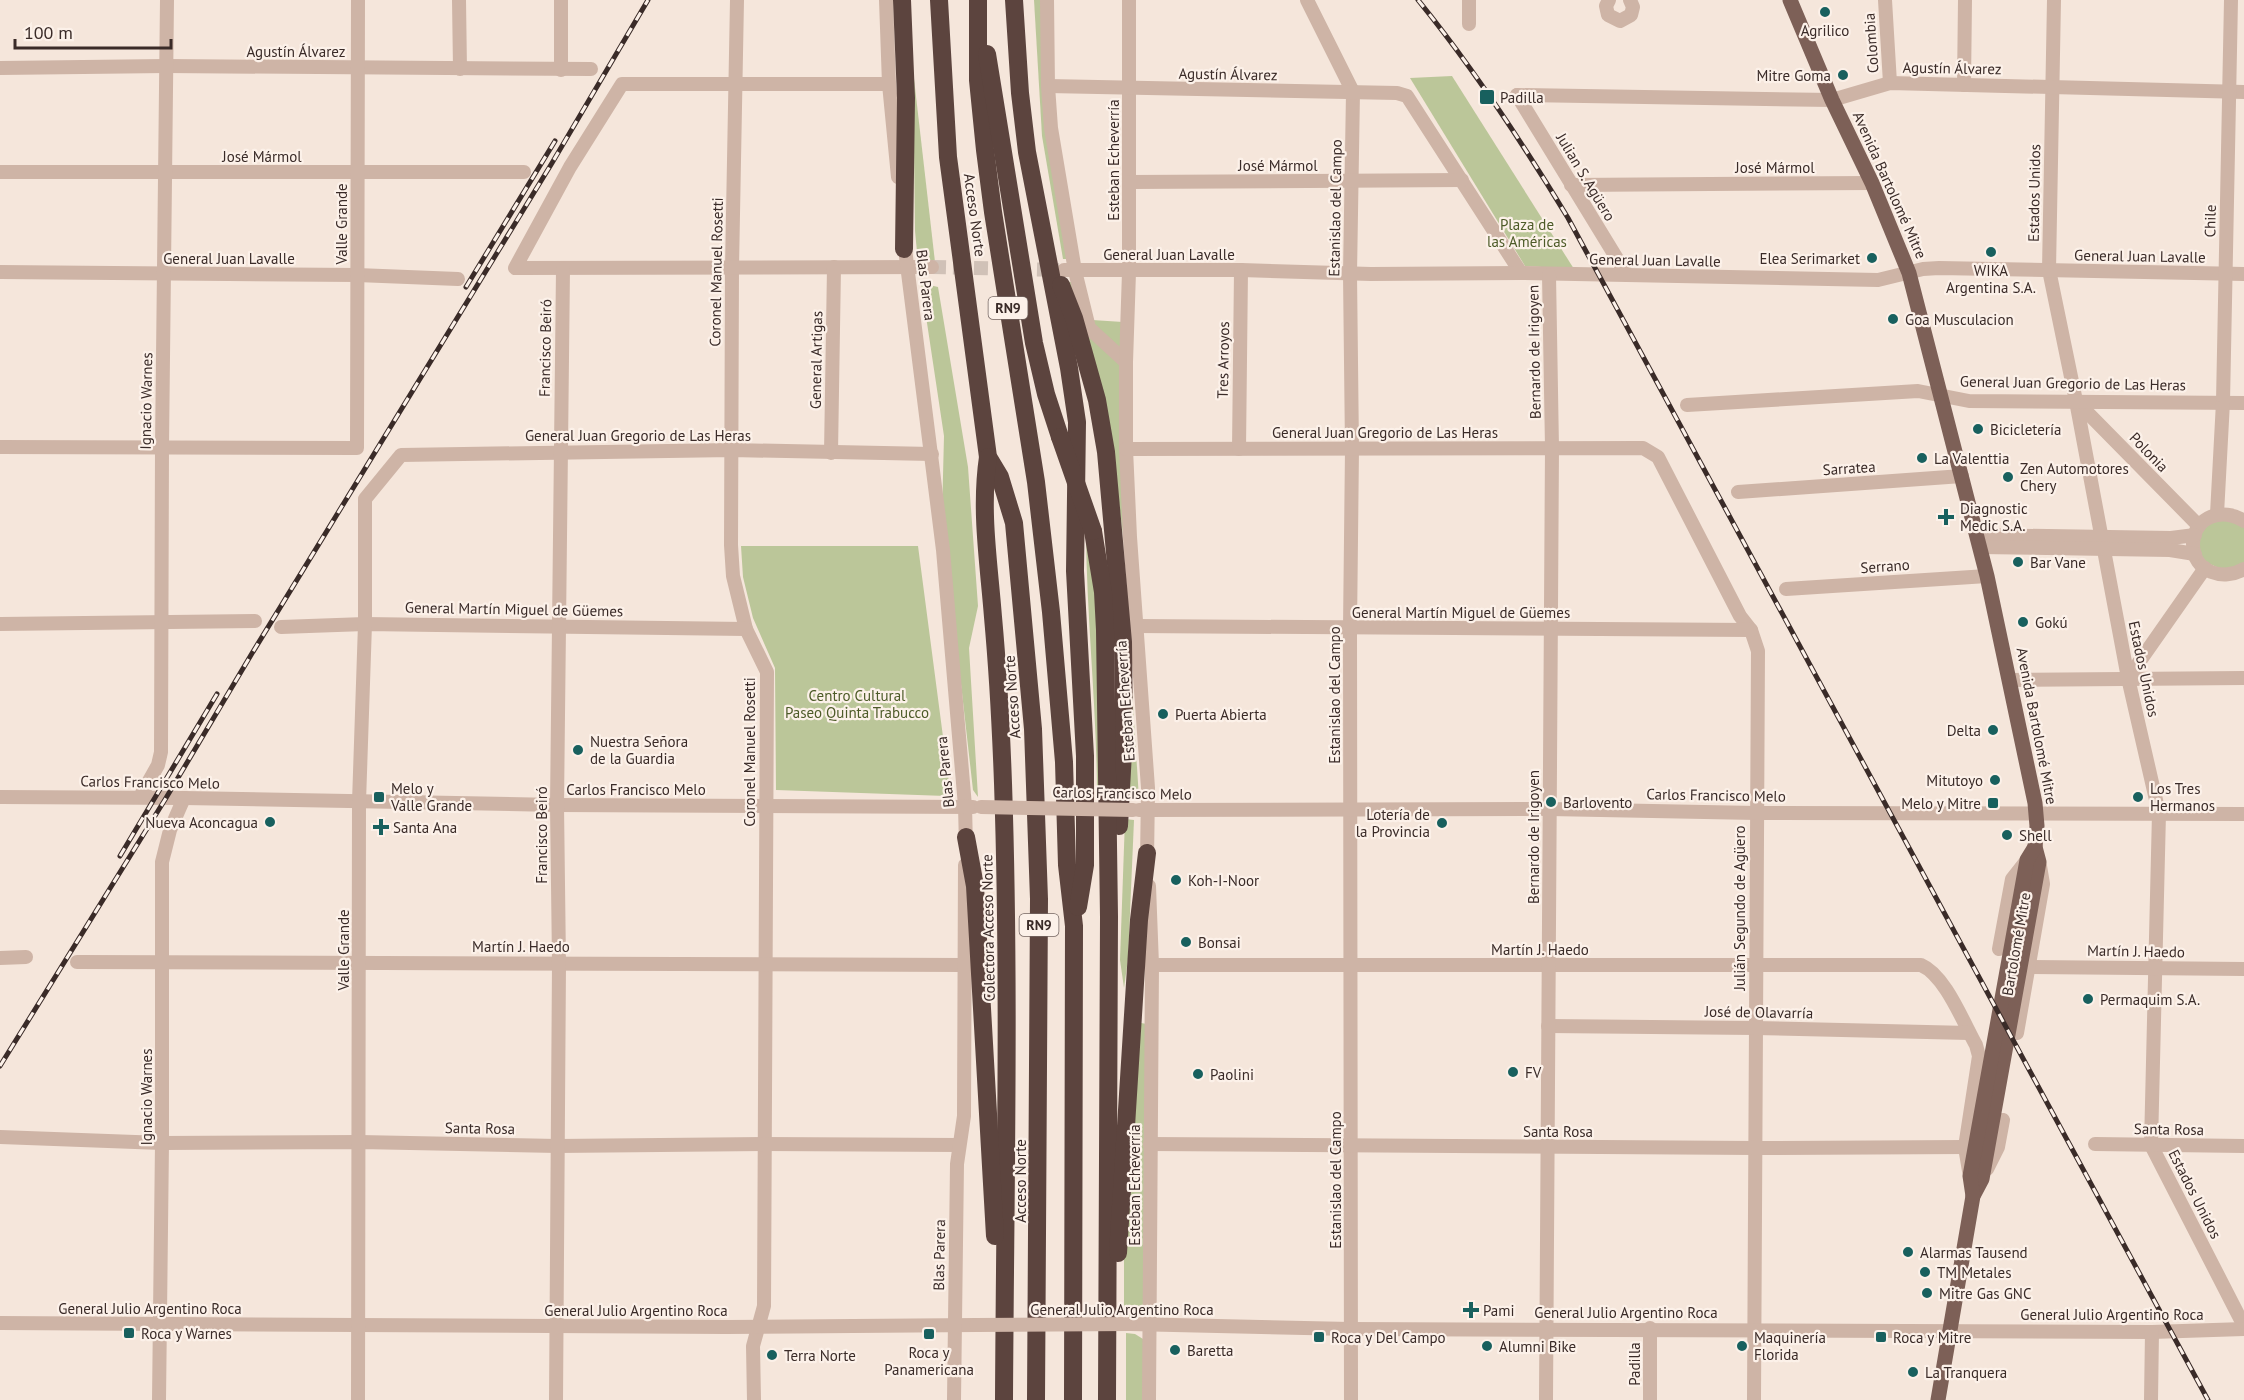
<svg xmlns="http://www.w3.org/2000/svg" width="2244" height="1400" font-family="'PT Sans',sans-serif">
	<rect width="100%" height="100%" fill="#f5e6db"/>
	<g fill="#bbc699">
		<path d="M1034 0H1042L1069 259H1063L1042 136Z"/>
		<path d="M913 70 935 262H918L915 231Z"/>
		<path d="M1452 76 1574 269 1525 266 1410 78Z"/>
		<path d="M1069 282H1075L1083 320 1120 360 1124 542 1114 463Z"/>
		<path d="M921 283 938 287 968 467 978 606 969 648 978 797 973 790 942 516 944 436Z"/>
		<path d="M1092 320 1123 322 1122 350 1099 334Z"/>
		<path d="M2218 518 2244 525V563L2228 572 2203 561 2198 545 2203 527Z"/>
		<path d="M1086 536 1097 596 1100 797H1097C1097 710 1087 623 1086 536Z"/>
		<path d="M741 546H918L950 790 946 796 776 790 775 668 753 618 743 577Z"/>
		<path d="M1129 645 1139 798H1124Z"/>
		<path d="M1125 819 1134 820 1128 959 1124 988 1120 960Z"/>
		<path d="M1141 1023 1147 1024 1143 1308 1132 1318 1124 1317V1250Z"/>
		<path d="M1126 1333 1135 1334 1143 1339 1145 1400H1126Z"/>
	</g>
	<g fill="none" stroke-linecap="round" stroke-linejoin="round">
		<path stroke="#d0c1b7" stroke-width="14" stroke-dasharray="14 7" stroke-linecap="butt" d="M932 267 1059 270"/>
		<g stroke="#ceb4a6" stroke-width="14">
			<path d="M459 0 460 69"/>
			<path d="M737 0 732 268 731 545 733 576 746 629 767 672 764 1306 753 1346 754 1400"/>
			<path d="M886 0 889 84 898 177"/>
			<path d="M1047 0 1048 86 1051 128 1075 271 1089 328 1126 362"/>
			<path d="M1129 0V272L1126 362V449L1130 537 1148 788 1147 861"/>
			<path d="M1307 0 1353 92 1350 274 1352 449 1350 628 1351 1400"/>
			<path d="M1469 0V24"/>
			<path d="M1609 0 1606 6 1608 15 1620 21 1631 15 1633 7 1630 0"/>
			<path d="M1885 0 1890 83"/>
			<path d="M2054 0 2049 270 2076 401 2128 678 2159 813 2151 1145 2244 1326"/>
			<path d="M0 68 166 66 591 69"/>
			<path d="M561 70V0"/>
			<path d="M889 84H622L570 167 515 268 932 267"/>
			<path d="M1964 85 1965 0"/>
			<path d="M1048 86 1397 93 1407 96 1521 273"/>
			<path d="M1517 95 1832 100 1890 83 2244 92"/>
			<path d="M1517 95 1627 275"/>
			<path d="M0 172H524"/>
			<path d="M1130 182 1462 180"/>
			<path d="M1571 185 1872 183"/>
			<path d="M904 241 943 550 965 806 966 846"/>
			<path d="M1064 270H1241L1371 274 1521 273 1878 280 1923 269 1939 268 2244 274"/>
			<path d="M0 272 357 275 458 279"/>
			<path d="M2076 401 2199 526"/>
			<path d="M1687 405 1918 391 1969 401 2244 403"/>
			<path d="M0 447 357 448 358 0"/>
			<path d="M1126 449 1643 448 1658 457 1740 616 1751 630 1758 651 1754 1400"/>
			<path d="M1239 449 1241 270"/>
			<path d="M831 453 834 267"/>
			<path d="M1738 492 1962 476"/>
			<path d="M2217 514 2223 402 2231 0"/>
			<path d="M2244 521C2223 507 2194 516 2193 544 2193 573 2224 581 2244 569"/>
			<path d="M1977 535 2171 538 2195 535"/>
			<path d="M1980 547 2170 550 2195 554"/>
			<path d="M1786 589 1987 576"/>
			<path d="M0 624 255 621"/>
			<path d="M1136 626 1751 630"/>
			<path d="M281 627 365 624 746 629"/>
			<path d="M2128 678 2205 568"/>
			<path d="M2010 680 2244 678"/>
			<path d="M0 797 184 798 557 805 973 807"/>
			<path d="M140 797 158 765 161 752 162 447 167 0"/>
			<path d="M1139 810 1549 809 1756 813 2244 814"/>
			<path d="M1149 886 1152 965 1149 1400"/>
			<path d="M1999 949 2012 879 2027 860"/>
			<path d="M0 958 26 957"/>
			<path d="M77 962 964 965"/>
			<path d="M1152 965H1921C1945 975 1963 1022 1976 1045L1979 1056 1965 1147 1969 1171"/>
			<path d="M2029 967 2244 969"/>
			<path d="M1548 1026 1755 1028 1969 1033"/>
			<path d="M2017 1033 2043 884 2040 866"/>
			<path d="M0 1137 162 1143 360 1142 557 1146 764 1144 959 1145"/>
			<path d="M1150 1144 1755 1148 1965 1147"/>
			<path d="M2095 1144 2244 1146"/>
			<path d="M1987 1169 1998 1147 2003 1120"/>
			<path d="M0 1323 726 1327 976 1325"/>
			<path d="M1130 1324 1350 1329 2152 1332 2244 1329"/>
			<path d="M159 1400 162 1143V862L170 830 184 798"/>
			<path d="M358 1400 359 802 365 624V499L401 455 732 450 932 454"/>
			<path d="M556 1400 559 963 557 805 563 269"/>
			<path d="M954 1400 957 1164 964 1116 965 865"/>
			<path d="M1546 1400 1552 448 1549 275"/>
			<path d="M1650 1400V1328"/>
			<path d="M2151 1400 2152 1332"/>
		</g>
		<g stroke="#7d6057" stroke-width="15">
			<path d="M1790 0 1832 100 1872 183 1909 273 1987 576 2035 803 2037 826 2035 847 2039 862 1982 1179 1973 1196 1938 1400"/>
			<path d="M1973 1196 1970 1176 2027 860 2035 847"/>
		</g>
		<g stroke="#5c443e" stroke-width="18">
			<path d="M902 0 906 98 904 249"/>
			<path d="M939 0 948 157 988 457 1000 477 1014 523 1033 729 1039 899 1036 1400"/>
			<path d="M978 0V80L985 150 993 212 1036 482 1051 612 1064 762 1067 865 1074 926 1073 1400"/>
			<path d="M1014 0 1020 93 1027 152 1069 368 1077 422 1075 571 1085 756V865L1078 907"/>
			<path d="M987 54 1034 343 1046 394 1060 437"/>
			<path d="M1061 285 1074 318 1097 400 1106 452 1123 642 1124 734 1119 826"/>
			<path d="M988 457C980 511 989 564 993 617 998 672 1001 728 1003 783 1010 989 1005 1194 1004 1400"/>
			<path d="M1093 531 1103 592 1105 630 1109 917 1107 1400"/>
			<path d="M966 837 975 886 995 1236"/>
			<path d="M1118 1253 1139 920 1147 853"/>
		</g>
		<g stroke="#3a2b28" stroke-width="5">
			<g id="rail">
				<path d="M1418 0C1474 69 1522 142 1568 218L2208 1400"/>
				<path d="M466 287 555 141"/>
				<path d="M120 856 217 694"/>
				<path d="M0 1066 166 798 251 655 552 163 648 0"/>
			</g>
		</g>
		<use href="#rail" stroke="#fcf1e9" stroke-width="3" stroke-dasharray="9" stroke-linecap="butt"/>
		<g stroke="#ceb4a6" stroke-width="14">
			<path d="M981 807 1133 810"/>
			<path d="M976 1325 1130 1324"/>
		</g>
		<path stroke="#5c443e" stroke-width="18" d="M1060 437 1093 531"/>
	</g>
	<g fill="#18605e" stroke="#fcf1e9" stroke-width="2">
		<circle cx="1825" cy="12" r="6"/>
		<circle cx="1843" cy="75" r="6"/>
		<rect x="1479" y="89" width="16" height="16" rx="3"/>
		<circle cx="1991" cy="252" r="6"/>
		<circle cx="1872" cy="258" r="6"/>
		<circle cx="1893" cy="319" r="6"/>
		<circle cx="1978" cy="429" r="6"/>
		<circle cx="1922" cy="458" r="6"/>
		<circle cx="2008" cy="477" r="6"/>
		<path d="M1943 508h6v6h6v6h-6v6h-6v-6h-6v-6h6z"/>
		<circle cx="2018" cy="562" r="6"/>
		<circle cx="2023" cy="622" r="6"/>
		<circle cx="1163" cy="714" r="6"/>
		<circle cx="1993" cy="730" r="6"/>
		<circle cx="578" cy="750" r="6"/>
		<circle cx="1995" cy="780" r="6"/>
		<rect x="373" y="791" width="12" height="12" rx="3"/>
		<circle cx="2138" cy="797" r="6"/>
		<circle cx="1551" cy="802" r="6"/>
		<rect x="1987" y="797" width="12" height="12" rx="3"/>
		<circle cx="270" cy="822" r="6"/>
		<circle cx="1442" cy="823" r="6"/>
		<path d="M378 818h6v6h6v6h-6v6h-6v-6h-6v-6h6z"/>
		<circle cx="2007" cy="835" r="6"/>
		<circle cx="1176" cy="880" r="6"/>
		<circle cx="1186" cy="942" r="6"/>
		<circle cx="2088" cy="999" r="6"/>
		<circle cx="1513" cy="1072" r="6"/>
		<circle cx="1198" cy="1074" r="6"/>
		<circle cx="1908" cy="1252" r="6"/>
		<circle cx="1925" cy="1272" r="6"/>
		<circle cx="1927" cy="1293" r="6"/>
		<path d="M1468 1301h6v6h6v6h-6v6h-6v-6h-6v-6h6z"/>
		<rect x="123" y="1327" width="12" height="12" rx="3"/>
		<rect x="923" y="1328" width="12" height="12" rx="3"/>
		<rect x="1313" y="1331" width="12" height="12" rx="3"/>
		<rect x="1875" y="1331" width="12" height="12" rx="3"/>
		<circle cx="1487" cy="1346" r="6"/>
		<circle cx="1742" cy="1346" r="6"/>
		<circle cx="1175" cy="1350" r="6"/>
		<circle cx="772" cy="1355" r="6"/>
		<circle cx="1913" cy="1372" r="6"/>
	</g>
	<g text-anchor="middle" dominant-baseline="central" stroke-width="4.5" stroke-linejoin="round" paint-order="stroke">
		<g fill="#fcf1e9" stroke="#746662" stroke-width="1.5">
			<rect x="988.5" y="297" width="39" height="22" rx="4.5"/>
			<rect x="1019.5" y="914" width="39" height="22" rx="4.5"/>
		</g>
		<g font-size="14" font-weight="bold" fill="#3a2b28">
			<text x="1008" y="308">RN9</text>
			<text x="1039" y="925">RN9</text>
		</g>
		<g font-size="15" fill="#3a2b28" stroke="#fcf1e9" text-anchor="start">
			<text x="1825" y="30" text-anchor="middle">Agrilico</text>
			<text x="1831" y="75" text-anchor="end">Mitre Goma</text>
			<text x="1500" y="97">Padilla</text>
			<text x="1860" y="258" text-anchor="end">Elea Serimarket</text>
			<text x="1991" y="270" text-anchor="middle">WIKA<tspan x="1991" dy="17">Argentina S.A.</tspan></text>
			<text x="1905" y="319">Goa Musculacion</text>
			<text x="1990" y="429">Bicicletería</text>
			<text x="1934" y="458">La Valenttia</text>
			<text x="2020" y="468">Zen Automotores<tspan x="2020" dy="17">Chery</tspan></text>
			<text x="1960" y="508">Diagnostic<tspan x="1960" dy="17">Medic S.A.</tspan></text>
			<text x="2030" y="562">Bar Vane</text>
			<text x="2035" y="622">Gokú</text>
			<text x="1175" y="714">Puerta Abierta</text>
			<text x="1981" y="730" text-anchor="end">Delta</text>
			<text x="590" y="741">Nuestra Señora<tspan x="590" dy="17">de la Guardia</tspan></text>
			<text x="1983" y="780" text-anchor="end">Mitutoyo</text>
			<text x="391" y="788">Melo y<tspan x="391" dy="17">Valle Grande</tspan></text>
			<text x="2150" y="788">Los Tres<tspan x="2150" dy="17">Hermanos</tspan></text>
			<text x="1563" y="802">Barlovento</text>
			<text x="1981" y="803" text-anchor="end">Melo y Mitre</text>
			<text x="1430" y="814" text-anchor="end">Lotería de<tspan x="1430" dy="17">la Provincia</tspan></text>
			<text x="258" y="822" text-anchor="end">Nueva Aconcagua</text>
			<text x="393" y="827">Santa Ana</text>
			<text x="2019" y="835">Shell</text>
			<text x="1188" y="880">Koh-I-Noor</text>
			<text x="1198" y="942">Bonsai</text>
			<text x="2100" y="999">Permaquim S.A.</text>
			<text x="1525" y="1072">FV</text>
			<text x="1210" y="1074">Paolini</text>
			<text x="1920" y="1252">Alarmas Tausend</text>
			<text x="1937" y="1272">TM Metales</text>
			<text x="1939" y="1293">Mitre Gas GNC</text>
			<text x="1483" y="1310">Pami</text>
			<text x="141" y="1333">Roca y Warnes</text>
			<text x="1331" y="1337">Roca y Del Campo</text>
			<text x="1754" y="1337">Maquinería<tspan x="1754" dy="17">Florida</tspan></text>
			<text x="1893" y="1337">Roca y Mitre</text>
			<text x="1499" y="1346">Alumni Bike</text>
			<text x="1187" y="1350">Baretta</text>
			<text x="929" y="1352" text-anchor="middle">Roca y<tspan x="929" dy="17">Panamericana</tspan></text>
			<text x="784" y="1355">Terra Norte</text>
			<text x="1925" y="1372">La Tranquera</text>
		</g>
		<g font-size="15" fill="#3a2b28" stroke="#fcf1e9">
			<text transform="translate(1871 43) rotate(-94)">Colombia</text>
			<text x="296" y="51">Agustín Álvarez</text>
			<text transform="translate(1952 68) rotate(1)">Agustín Álvarez</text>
			<text transform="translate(1228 74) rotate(1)">Agustín Álvarez</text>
			<text x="262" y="156">José Mármol</text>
			<text transform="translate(1113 160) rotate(-90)">Esteban Echeverría</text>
			<text x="1278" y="165">José Mármol</text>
			<text x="1775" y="167">José Mármol</text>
			<text transform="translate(1586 177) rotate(59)">Julian S. Agüero</text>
			<text transform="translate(1890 185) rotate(66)">Avenida Bartolomé Mitre</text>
			<text transform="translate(2034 193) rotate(-89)">Estados Unidos</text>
			<text transform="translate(1335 208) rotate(-89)">Estanislao del Campo</text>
			<text transform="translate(975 215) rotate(82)">Acceso Norte</text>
			<text transform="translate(2210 221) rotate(-89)">Chile</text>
			<text transform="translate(341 224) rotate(-90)">Valle Grande</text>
			<text x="1169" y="254">General Juan Lavalle</text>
			<text transform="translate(2140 256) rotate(1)">General Juan Lavalle</text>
			<text x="229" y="258">General Juan Lavalle</text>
			<text transform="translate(1655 260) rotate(1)">General Juan Lavalle</text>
			<text transform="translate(716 272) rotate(-89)">Coronel Manuel Rosetti</text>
			<text transform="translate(926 285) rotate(83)">Blas Parera</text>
			<text transform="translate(545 348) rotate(-89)">Francisco Beiró</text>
			<text transform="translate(1534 352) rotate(-91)">Bernardo de Irigoyen</text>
			<text transform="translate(816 360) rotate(-89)">General Artigas</text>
			<text transform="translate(1223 360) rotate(-89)">Tres Arroyos</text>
			<text transform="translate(2073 383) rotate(1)">General Juan Gregorio de Las Heras</text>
			<text transform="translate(146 401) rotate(-89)">Ignacio Warnes</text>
			<text x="1385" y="432">General Juan Gregorio de Las Heras</text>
			<text x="638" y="435">General Juan Gregorio de Las Heras</text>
			<text transform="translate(2149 452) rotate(46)">Polonia</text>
			<text transform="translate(1849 468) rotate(-4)">Sarratea</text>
			<text transform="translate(1885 566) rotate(-4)">Serrano</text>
			<text transform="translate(514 609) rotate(1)">General Martín Miguel de Güemes</text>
			<text x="1461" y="612">General Martín Miguel de Güemes</text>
			<text transform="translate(2144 669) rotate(78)">Estados Unidos</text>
			<text transform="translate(1334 695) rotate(-90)">Estanislao del Campo</text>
			<text transform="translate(1012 697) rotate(-94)">Acceso Norte</text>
			<text transform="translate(1125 701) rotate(-94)">Esteban Echeverría</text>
			<text transform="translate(2037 726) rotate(79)">Avenida Bartolomé Mitre</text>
			<text transform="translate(749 752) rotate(-90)">Coronel Manuel Rosetti</text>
			<text transform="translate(945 772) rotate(-96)">Blas Parera</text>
			<text transform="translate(150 782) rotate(1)">Carlos Francisco Melo</text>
			<text x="636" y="789">Carlos Francisco Melo</text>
			<text transform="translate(1122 793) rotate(1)">Carlos Francisco Melo</text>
			<text transform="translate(1716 795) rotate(1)">Carlos Francisco Melo</text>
			<text transform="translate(541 835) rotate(-90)">Francisco Beiró</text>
			<text transform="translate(1533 837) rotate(-90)">Bernardo de Irigoyen</text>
			<text transform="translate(1739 908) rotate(-90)">Julián Segundo de Agüero</text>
			<text transform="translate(988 928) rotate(-91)">Colectora Acceso Norte</text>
			<text transform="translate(2016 944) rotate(-80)">Bartolomé Mitre</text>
			<text x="521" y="946">Martín J. Haedo</text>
			<text x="1540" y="949">Martín J. Haedo</text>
			<text transform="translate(343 950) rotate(-90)">Valle Grande</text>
			<text transform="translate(2136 951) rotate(1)">Martín J. Haedo</text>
			<text transform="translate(1759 1012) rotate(1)">José de Olavarría</text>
			<text transform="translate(146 1097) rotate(-90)">Ignacio Warnes</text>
			<text transform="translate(480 1128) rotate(1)">Santa Rosa</text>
			<text transform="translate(2169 1129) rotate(1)">Santa Rosa</text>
			<text x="1558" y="1131">Santa Rosa</text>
			<text transform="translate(1335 1180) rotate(-90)">Estanislao del Campo</text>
			<text transform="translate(1020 1181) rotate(-90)">Acceso Norte</text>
			<text transform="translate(1134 1185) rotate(-90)">Esteban Echeverría</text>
			<text transform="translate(2195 1194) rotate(63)">Estados Unidos</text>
			<text transform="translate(939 1255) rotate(-89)">Blas Parera</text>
			<text x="150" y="1308">General Julio Argentino Roca</text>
			<text x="1122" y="1309">General Julio Argentino Roca</text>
			<text x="636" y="1310">General Julio Argentino Roca</text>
			<text x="1626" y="1312">General Julio Argentino Roca</text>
			<text x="2112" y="1314">General Julio Argentino Roca</text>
			<text transform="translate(1634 1364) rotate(-90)">Padilla</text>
		</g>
		<g font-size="15" fill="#4d5b28" stroke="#fcf1e9">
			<text x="1527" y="224">Plaza de<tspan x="1527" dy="17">las Américas</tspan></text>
			<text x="857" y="695">Centro Cultural<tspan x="857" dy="17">Paseo Quinta Trabucco</tspan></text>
		</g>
	</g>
	<path d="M15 39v9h156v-9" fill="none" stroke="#3a2b28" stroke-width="3"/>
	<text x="24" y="39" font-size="18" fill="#3a2b28" stroke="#fcf1e9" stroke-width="4.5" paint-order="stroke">100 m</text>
</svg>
